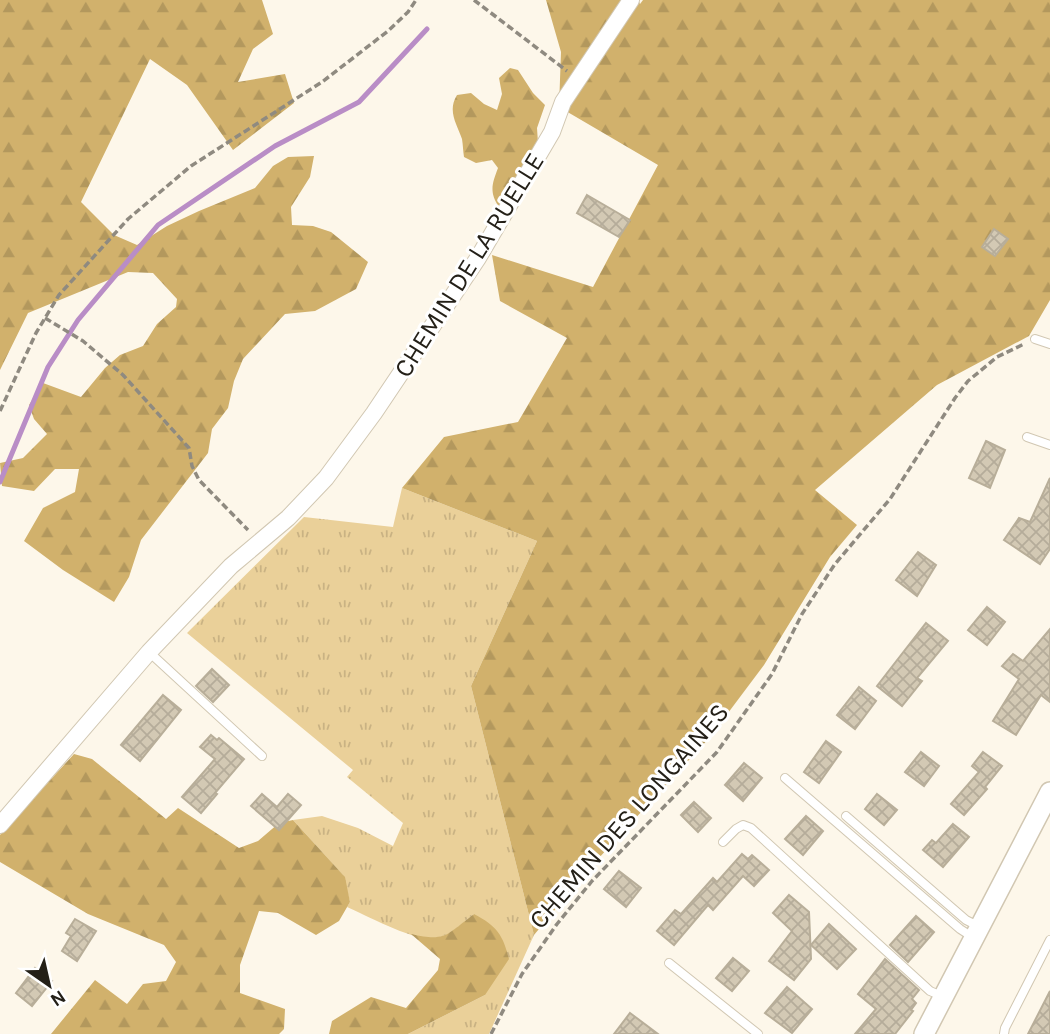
<svg xmlns="http://www.w3.org/2000/svg" width="1050" height="1034" font-family="Karla,sans-serif">
	<defs>
		<pattern id="grass-tufts" width="24" height="20" patternUnits="userSpaceOnUse" patternTransform="scale(1.75)"><rect width="24" height="20" fill="#ead099"/><path d="M3 7l-1-3M5 7V3M7 7l1-3M15 17l-1-3M17 17v-4M19 17l1-3" fill="none" stroke="#c9b283"/></pattern>
		<pattern id="forest-firs" width="22" height="20" patternUnits="userSpaceOnUse" patternTransform="scale(1.75)"><rect width="22" height="20" fill="#d1b16c"/><path d="M5 1l3.5 6h-7zM16 11l3.5 6h-7z" fill="#b3985d"/></pattern>
		<pattern id="building-cross-hatch" width="8" height="8" patternUnits="userSpaceOnUse" patternTransform="scale(1.75)"><rect width="8" height="8" fill="#d3c9b4"/><path d="M0 0l8 8M0 8l8-8" fill="none" stroke="#b5ac9a"/></pattern>
	</defs>
	<rect width="100%" height="100%" fill="#fdf7ea"/>
	<path fill="url(#grass-tufts)" d="M402 488 537 541 471 686 534 935 489 1034H408L485 995 474 914C462 923 450 936 436 938 414 942 368 916 347 907L350 902 343 875 293 820 322 816 358 828 393 846 403 823 347 777 353 770 187 633 304 517 393 527Z"/>
	<g fill="url(#forest-firs)">
		<path d="M0 0H262L273 34 253 49 238 82 285 74 294 103 233 150 187 85 150 59 81 202 114 235 137 245 167 226 199 211 255 188 273 166 288 157 314 156 310 177 291 207 292 225 313 226 331 232 368 262 356 289 315 311 285 314 243 359 234 381 228 408 212 429 208 453 141 540 129 577 114 602 63 570 24 541 43 508 75 492 79 469H55L34 491 2 486 0 463 23 458 47 434 34 419 29 405 43 383 81 397 105 368 120 355 143 346 157 324 176 307 177 299 153 273 128 272 28 313 0 370Z"/>
		<path d="M546 0H638L640 4 643 0H1050V300L1029 336 937 385 815 490 857 525 830 557 764 665 710 737 587 871 534 935 471 686 537 541 402 488 444 437 518 422 567 338 500 301 492 255 593 287 658 165 559 107 561 52Z"/>
		<path d="M510 68 518 70 533 93 545 105 537 128 538 143 499 207C489 192 492 184 498 168L492 160 476 163 464 157C463 151 463 145 462 139 457 124 447 111 457 95L471 93 484 104 497 110 502 94 499 78Z"/>
		<path d="M74 754 92 759 166 819 178 808 239 848 258 841 279 823 293 820 345 877 350 902 339 921 316 935 278 913 259 911 240 965V993L285 1009 284 1029 279 1034H51L95 980 127 1004 143 984 166 981 176 962 164 945 88 914 0 862V835Z"/>
		<path d="M474 914C497 926 503 935 509 959L485 995 408 1034H329L332 1021 371 997 406 1008 438 970 440 959 411 934C446 942 446 935 474 914Z"/>
	</g>
	<g fill="none" stroke-linecap="round" stroke-linejoin="round">
		<path stroke="#b98dc6" stroke-width="5" d="M0 482 48 367 78 320 158 225 275 146 359 102 427 29"/>
	</g>
	<g fill="url(#building-cross-hatch)" stroke="#b8ae99" stroke-width="2">
		<path d="M587 195 630 220 619 237 577 213Z"/>
		<path d="M994 229 1008 239 995 256 982 247Z"/>
		<path d="M986 441 1005 450 990 488 969 478Z"/>
		<path d="M1050 478V549L1040 564 1004 540 1019 518 1030 522Z"/>
		<path d="M918 552 936 565 917 596 896 580Z"/>
		<path d="M987 607 1005 622 987 645 968 630Z"/>
		<path d="M926 623 948 641 917 678 922 681 902 706 877 686Z"/>
		<path d="M1050 629V702L1041 695 1016 735 993 721 1019 679 1002 666 1013 654 1023 661Z"/>
		<path d="M212 669 229 685 213 702 196 686Z"/>
		<path d="M859 687 876 701 855 729 837 715Z"/>
		<path d="M163 695 181 710 140 761 121 745Z"/>
		<path d="M211 735 217 740 219 738 244 759 215 793 217 794 201 813 182 797 215 759 200 747Z"/>
		<path d="M826 741 841 752 819 783 804 772Z"/>
		<path d="M921 752 939 766 924 786 905 772Z"/>
		<path d="M983 752 1002 766 985 787 987 789 964 815 951 804 979 772 972 766Z"/>
		<path d="M744 763 762 778 743 801 725 785Z"/>
		<path d="M262 794 277 807 288 794 301 805 279 830 251 806Z"/>
		<path d="M877 794 897 810 884 825 865 809Z"/>
		<path d="M694 802 711 818 698 832 681 815Z"/>
		<path d="M806 816 823 831 803 855 785 839Z"/>
		<path d="M953 824 969 837 943 867 923 850 932 840 936 843Z"/>
		<path d="M742 854 748 859 752 855 769 870 754 886 743 876 713 910 708 905 674 945 657 931 675 910 681 914 713 878 717 882Z"/>
		<path d="M619 871 641 888 626 907 604 889Z"/>
		<path d="M789 895 809 912 811 959 794 980 769 961 792 931 773 913Z"/>
		<path d="M916 916 934 932 908 962 890 945Z"/>
		<path d="M75 919 96 931 77 961 62 951 71 936 66 933Z"/>
		<path d="M829 924 856 949 837 969 811 945Z"/>
		<path d="M733 958 749 971 732 991 716 978Z"/>
		<path d="M885 959 919 990 912 999 916 1003 911 1010 913 1011 895 1034H855L876 1009 858 994Z"/>
		<path d="M35 968 52 981 32 1006 16 993Z"/>
		<path d="M787 987 812 1009 792 1033 765 1013Z"/>
		<path d="M1050 991V1034H1028Z"/>
		<path d="M630 1013 658 1034H614Z"/>
	</g>
	<g fill="none" stroke-linecap="round" stroke-linejoin="round">
		<g stroke="#d1c7b2" stroke-width="10">
			<g id="service">
				<path d="M1035 339 1050 344"/>
				<path d="M1027 437 1050 445"/>
				<path d="M149 652 262 756"/>
				<path d="M785 778 960 929 974 938"/>
				<path d="M846 816 966 920 980 927"/>
				<path d="M723 842 736 829 743 825 751 828 930 991 944 997"/>
				<path d="M669 963 758 1034"/>
				<path d="M1004 1034 1005 1028 1050 940"/>
			</g>
		</g>
		<g stroke="#d1c7b2" stroke-width="18">
			<path id="minor" d="M0 825 149 652 231 566 288 518 326 478 374 413 478 258 552 132 563 102 631 0"/>
		</g>
		<g stroke="#d1c7b2" stroke-width="22">
			<path id="tertiary" d="M924 1034 1050 792"/>
		</g>
		<g stroke="#8f8a80" stroke-width="3.5" stroke-dasharray="7 3.5" stroke-linecap="butt">
			<path d="M474 0 567 71"/>
			<path d="M45 318 83 341 123 375 189 448 192 466 199 480 248 530"/>
			<path d="M0 411 36 333 59 295 128 219 191 166 322 82 388 31 408 12 416 0"/>
			<path d="M491 1034 522 974 557 924 592 881 717 752 772 674 802 614 835 564 890 499 955 398 968 381 997 357 1024 344"/>
		</g>
		<use href="#service" stroke="#fff" stroke-width="8"/>
		<use href="#minor" stroke="#fff" stroke-width="16"/>
		<use href="#tertiary" stroke="#fff" stroke-width="19"/>
	</g>
	<g text-anchor="middle" dominant-baseline="central" stroke-width="6" stroke-linejoin="round" paint-order="stroke">
		<g font-size="26" fill="#242018" stroke="#fff">
			<text transform="translate(469 265) rotate(-58)">CHEMIN DE LA RUELLE</text>
			<text transform="translate(629 816) rotate(-49)">CHEMIN DES LONGAINES</text>
		</g>
	</g>
	<g transform="translate(49 985) rotate(146)" stroke="#ffffff" stroke-width="5" paint-order="stroke">
	<path d="M0-5L12 26L0 18L-12 26Z" fill="#242018"/>
	<text y="-10" font-size="19" font-weight="bold" text-anchor="middle" fill="#242018">N</text>
	</g>
</svg>
